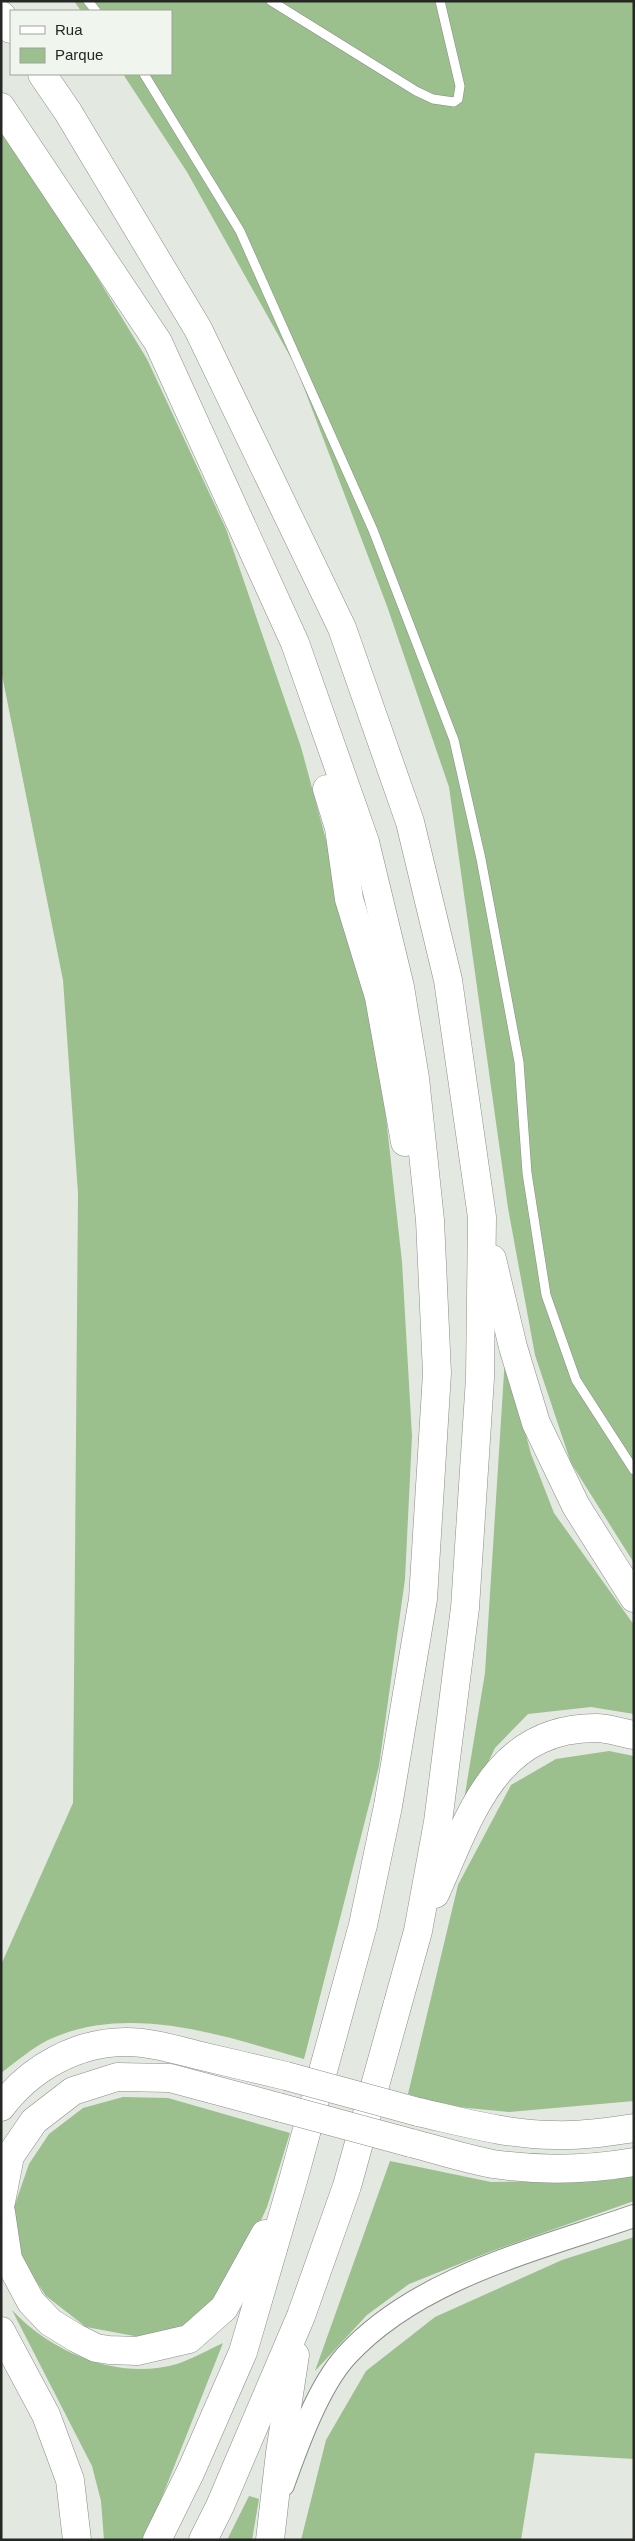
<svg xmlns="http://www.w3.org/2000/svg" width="635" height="2541" font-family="Helvetica,sans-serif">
	<rect width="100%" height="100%" fill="#e3e8e1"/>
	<g fill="#9bbf8d">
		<path d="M74 1H634V1563L571 1463 535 1355 508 1208 449 787 387 606 296 367 187 172 123 74H171V11H81Z"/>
		<path d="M1 126 27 162 147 359 226 529 301 747 370 1003 386 1117 402 1262 412 1436 405 1579 379 1766 304 2059C224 2036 129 2002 48 2040 32 2048 16 2062 1 2073V1965L73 1803 78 1193 63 980 1 670Z"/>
		<path d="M505 1357 531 1454 554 1513 634 1625V1714L591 1707 528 1714 495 1748 461 1818 485 1673Z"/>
		<path d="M609 1751 634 1756V2101L509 2112 447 2106 408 2094 458 1885 511 1785 556 1759Z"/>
		<path d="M123 2097 168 2098 290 2133 267 2207 228 2293 191 2325 145 2338 86 2327 46 2296 20 2257 13 2210 29 2164 49 2134 83 2108Z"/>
		<path d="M390 2161 491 2182 609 2180 634 2176V2201L492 2251 409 2284 367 2315 315 2371Z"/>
		<path d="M634 2237V2459L535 2453 521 2540H301L326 2440 366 2371 435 2317 562 2260Z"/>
		<path d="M12 2310C52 2353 119 2381 177 2364 192 2359 208 2350 223 2343L145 2540H104L101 2501 92 2466Z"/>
		<path d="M249 2496 259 2499 252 2540H227Z"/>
	</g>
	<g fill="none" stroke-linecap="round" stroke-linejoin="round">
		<g stroke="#898d88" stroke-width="10">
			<g id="service">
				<path d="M88 1 96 11"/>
				<path d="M271 1 416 91 433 99 454 102 458 99 460 86 440 1"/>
				<path d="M144 74 240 231 373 530 454 740 481 859 519 1062 527 1173 546 1295 576 1380 634 1470"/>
			</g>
		</g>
		<g stroke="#898d88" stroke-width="24">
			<path id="tertiary" d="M283 2485C297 2446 318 2387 346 2356 418 2277 537 2250 634 2216"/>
		</g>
		<g stroke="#898d88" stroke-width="29">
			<g id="trunk">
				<path d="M1 15 11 29"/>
				<path d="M42 74 68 112 198 329 342 628 410 822 448 980 482 1217 480 1378 465 1608 438 1822 418 1931 347 2186 301 2316 220 2506 203 2540"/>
				<path d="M1 107 158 342 295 643 365 842 400 987 415 1078 430 1220 437 1373 423 1599 388 1806 363 1925 294 2177 243 2352 191 2471 157 2540"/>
				<path d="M327 789 339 828 349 899 379 997 405 1142"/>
				<path d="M492 1259 513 1347 536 1423 576 1506 634 1598"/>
				<path d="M435 1894C470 1817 494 1728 596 1728 608 1728 622 1733 634 1735"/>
				<path d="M1 2107C30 2068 77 2042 126 2042 150 2042 173 2049 197 2055 227 2062 256 2069 286 2076"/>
				<path d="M418 2112C463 2122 508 2135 554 2135 581 2136 607 2132 634 2128"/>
				<path d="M411 2143C438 2150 466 2159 493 2164 540 2171 587 2170 634 2162"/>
				<path d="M1 2202 10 2156 34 2121 73 2091 117 2077 170 2078 278 2107"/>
				<path d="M1 2212 8 2259 31 2302 50 2322 76 2338 96 2348 109 2350 137 2351 189 2339 224 2308 265 2234"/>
				<path d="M1 2331 46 2415 70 2480 77 2540"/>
				<path d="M270 2540 280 2453 295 2355"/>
			</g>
		</g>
		<use href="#service" stroke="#fff" stroke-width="9"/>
		<use href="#tertiary" stroke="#fff" stroke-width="22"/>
		<use href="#trunk" stroke="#fff" stroke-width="28"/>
		<g stroke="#898d88" stroke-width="29" stroke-linecap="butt">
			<g id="trunk-bridge">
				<path d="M286 2076 418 2112"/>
				<path d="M278 2107 411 2143"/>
			</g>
		</g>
		<use href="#trunk-bridge" stroke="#fff" stroke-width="28"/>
	</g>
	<rect width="635" height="2541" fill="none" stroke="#252724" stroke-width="5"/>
	<rect x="10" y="10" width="162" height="65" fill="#f0f5ee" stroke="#9fa39d"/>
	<rect x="20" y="26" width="25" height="8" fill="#ffffff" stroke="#9fa39d"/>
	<text x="55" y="35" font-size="15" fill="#252724">Rua</text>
	<rect x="20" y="48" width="25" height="15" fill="#9bbf8d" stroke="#9fa39d"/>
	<text x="55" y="60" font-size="15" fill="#252724">Parque</text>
</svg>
